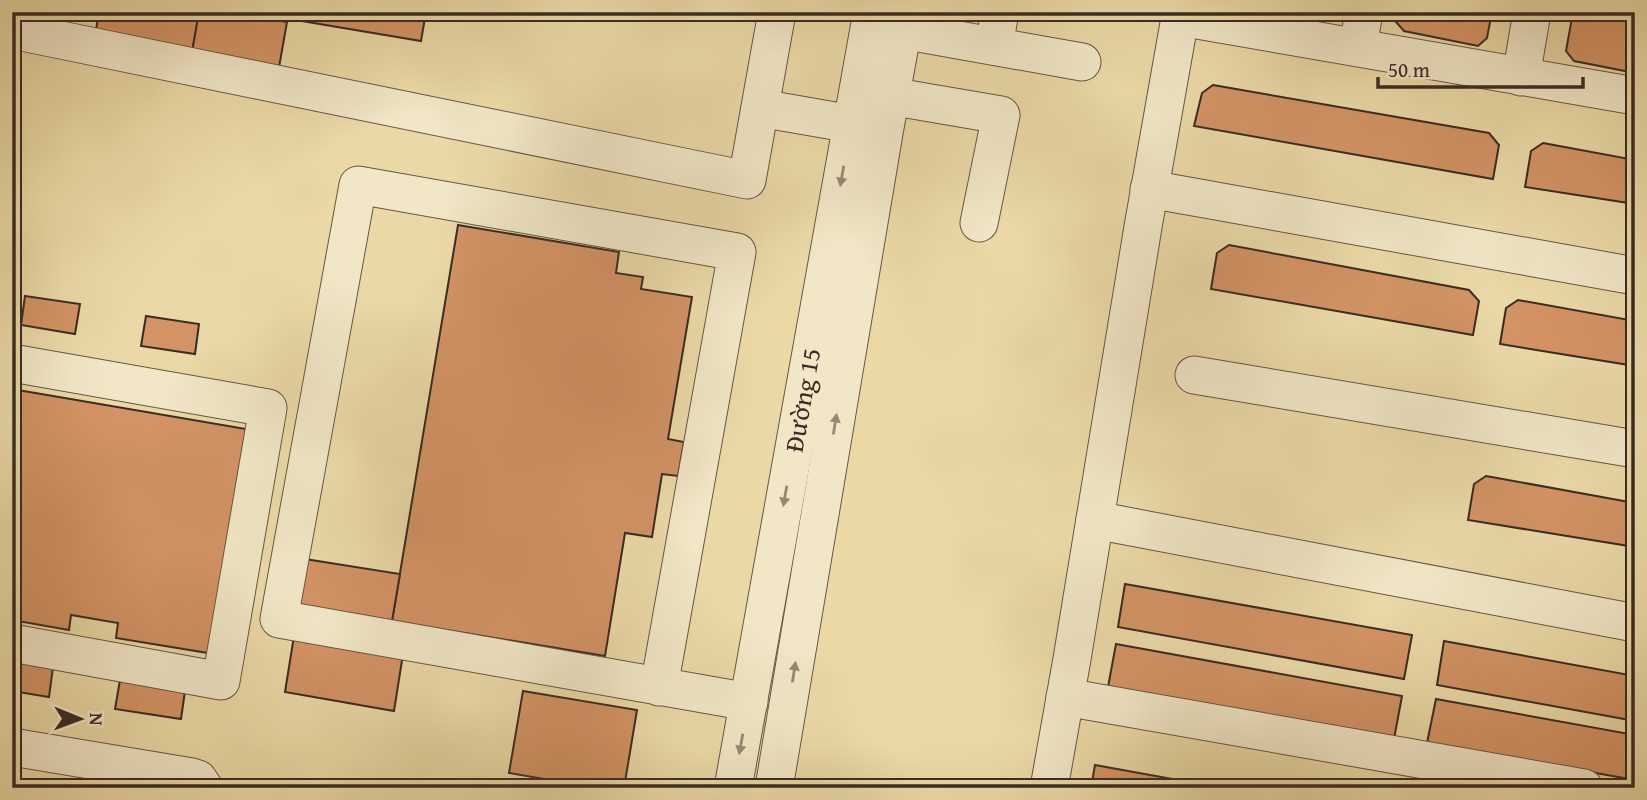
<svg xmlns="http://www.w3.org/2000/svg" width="1647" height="800" font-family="'Gentium Book Plus',serif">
	<rect width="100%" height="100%" fill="#ead9a7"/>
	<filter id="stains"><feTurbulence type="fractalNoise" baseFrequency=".00286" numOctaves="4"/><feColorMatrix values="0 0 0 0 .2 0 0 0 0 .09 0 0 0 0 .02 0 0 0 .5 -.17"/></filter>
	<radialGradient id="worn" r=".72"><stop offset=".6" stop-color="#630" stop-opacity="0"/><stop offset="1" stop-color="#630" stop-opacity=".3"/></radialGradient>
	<g fill="#d39365" stroke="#3a2b25" stroke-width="2">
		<path d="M99 12 199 13 191 58 94 42Z"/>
		<path d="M199 12H229L287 22 278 73 191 58Z"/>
		<path d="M248 12H426L421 41Z"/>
		<path d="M1397 12H1492L1487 38 1478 46 1404 31 1396 22Z"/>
		<path d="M1573 12H1635V73L1574 61 1566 51Z"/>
		<path d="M1213 85 1489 133 1499 145 1493 179 1194 126 1202 93Z"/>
		<path d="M1543 143 1635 160V204L1525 187 1531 151Z"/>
		<path d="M458 225 619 252 616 273 643 277 641 289 692 297 668 439 684 442 678 476 662 474 652 537 625 533 605 656 392 621Z"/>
		<path d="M1229 245 1469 290 1479 301 1473 335 1211 289 1217 253Z"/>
		<path d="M25 296 80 304 75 334 21 325Z"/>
		<path d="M1518 300 1635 321V366L1500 344 1506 308Z"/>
		<path d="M146 316 199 324 195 354 141 346Z"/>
		<path d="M12 389 246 429 208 653 116 638 118 623 71 615 69 630 12 620Z"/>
		<path d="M1486 476 1635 503V547L1468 520 1474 484Z"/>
		<path d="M305 559 400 574 392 621 297 604Z"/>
		<path d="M1125 584 1412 635 1404 679 1118 627Z"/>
		<path d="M294 636 403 654 394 711 285 692Z"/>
		<path d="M1444 641 1635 676V721L1437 685Z"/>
		<path d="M1116 644 1402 696 1394 739 1108 687Z"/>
		<path d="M12 660 53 667 49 697 12 691Z"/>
		<path d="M120 680 185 691 181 719 115 709Z"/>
		<path d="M523 691 637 710 624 788H596L509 773Z"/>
		<path d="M1436 699 1635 735V780L1427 743Z"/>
		<path d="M1095 765 1222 788H1091Z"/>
		<path d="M12 778 67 788H12Z"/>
	</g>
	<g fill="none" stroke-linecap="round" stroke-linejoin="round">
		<g stroke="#665646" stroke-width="39">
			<g id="minor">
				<path d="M1180 17 1635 96"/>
				<path d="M12 30 747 180 777 12"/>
				<path d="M902 30 1082 62"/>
				<path d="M994 46 1000 12"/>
				<path d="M1358 46 1364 12"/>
				<path d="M1521 77 1532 12"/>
				<path d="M866 92 1001 115 979 223"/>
				<path d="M760 108 852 124"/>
				<path d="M1149 189 1635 276"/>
				<path d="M12 363 268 408 221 681 12 643"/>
				<path d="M1194 375 1635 449"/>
				<path d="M1095 520 1635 623"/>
				<path d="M659 687 737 252 358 185 279 619 749 702"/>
				<path d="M1065 697 1584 788"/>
				<path d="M12 747 192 777 198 779 204 788"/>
				<path d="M733 788 872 12"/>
				<path d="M774 788 884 133 906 12"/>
				<path d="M1049 788 1072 659 1143 227 1181 12"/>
			</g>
		</g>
		<use href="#minor" stroke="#f1e6c6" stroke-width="37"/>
	</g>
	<defs><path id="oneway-solid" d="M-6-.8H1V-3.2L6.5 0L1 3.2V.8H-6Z" transform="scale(1.75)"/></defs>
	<g fill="#968876">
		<use href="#oneway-solid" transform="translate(842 176) rotate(100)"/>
		<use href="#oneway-solid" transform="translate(835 424) rotate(-81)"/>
		<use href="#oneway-solid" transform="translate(785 496) rotate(100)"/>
		<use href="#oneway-solid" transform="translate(794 672) rotate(-81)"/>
		<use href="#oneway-solid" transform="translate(741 744) rotate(100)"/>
	</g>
	<g text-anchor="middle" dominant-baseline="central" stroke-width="5" stroke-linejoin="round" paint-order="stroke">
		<g font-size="26" fill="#3a2b25" stroke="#f1e6c6">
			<text transform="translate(802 400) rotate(-80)">Đường 15</text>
		</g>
	</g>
	<rect width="1647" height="800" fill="none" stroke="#ead9a7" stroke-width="42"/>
	<rect x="14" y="14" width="1619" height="772" fill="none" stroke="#3a2b25" stroke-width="3.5"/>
	<rect x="21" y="21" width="1605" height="758" fill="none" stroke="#3a2b25" stroke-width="2"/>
	<g transform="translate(80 719) rotate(91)" stroke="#f1e6c6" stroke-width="5" paint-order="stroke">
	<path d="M0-5L12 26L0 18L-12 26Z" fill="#3a2b25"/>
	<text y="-10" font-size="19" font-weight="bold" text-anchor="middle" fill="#3a2b25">N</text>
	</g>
	<path d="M1378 77v10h205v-10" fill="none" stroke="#3a2b25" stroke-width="3.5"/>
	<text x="1388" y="77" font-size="21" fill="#3a2b25" stroke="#f1e6c6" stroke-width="5" paint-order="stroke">50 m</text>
	<rect width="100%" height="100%" filter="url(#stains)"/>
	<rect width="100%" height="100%" fill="url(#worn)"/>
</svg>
